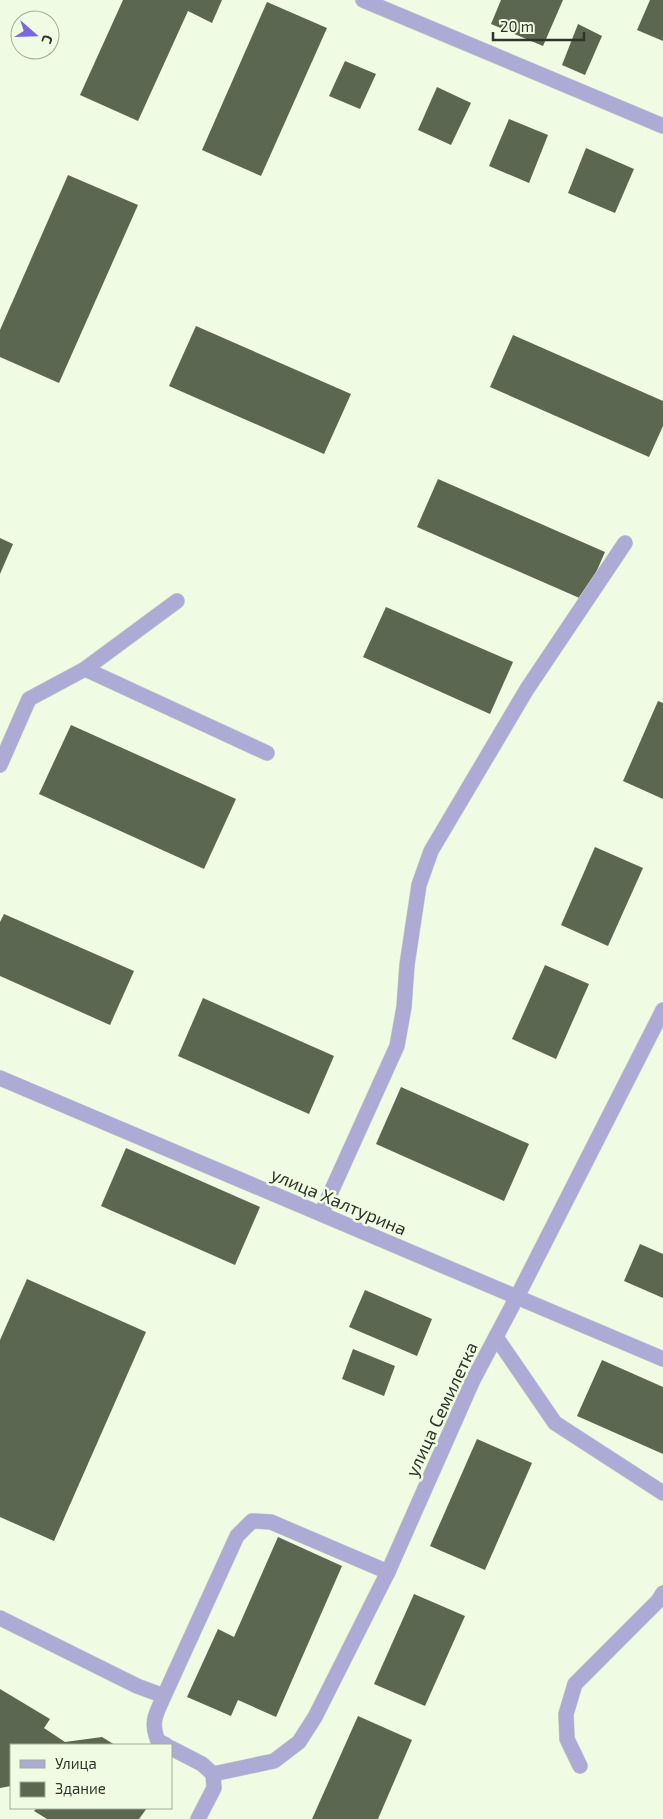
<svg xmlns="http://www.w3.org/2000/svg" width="663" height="1819" font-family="'Exo 2',sans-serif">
	<rect width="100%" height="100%" fill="#effce3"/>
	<g fill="#5c6752">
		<path d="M123 0H222L212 23 188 11 138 121 80 95Z"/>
		<path d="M501 0H563L543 46 491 24Z"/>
		<path d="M650 0H663V41L637 30Z"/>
		<path d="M267 2 327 28 261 176 202 150Z"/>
		<path d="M578 24 602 36 585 75 562 65Z"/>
		<path d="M345 61 376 74 360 109 329 96Z"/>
		<path d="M437 87 471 103 451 145 418 130Z"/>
		<path d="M509 119 548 135 529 183 489 166Z"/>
		<path d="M586 148 634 169 615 213 568 193Z"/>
		<path d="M68 175 138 205 59 383 0 357V330Z"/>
		<path d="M196 326 351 394 324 454 169 386Z"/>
		<path d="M513 335 663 401V426L649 457 490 387Z"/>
		<path d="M438 479 605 552 584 600 417 527Z"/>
		<path d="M0 538 13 544 0 574Z"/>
		<path d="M386 607 513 662 490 714 363 657Z"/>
		<path d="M658 701 663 703V799L623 781Z"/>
		<path d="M71 725 236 799 204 869 39 794Z"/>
		<path d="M595 847 643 868 608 946 561 925Z"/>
		<path d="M4 914 134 971 110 1025 0 976V922Z"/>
		<path d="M545 965 589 984 556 1059 512 1039Z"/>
		<path d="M203 998 334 1056 309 1114 178 1056Z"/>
		<path d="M401 1087 529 1144 504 1201 376 1144Z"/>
		<path d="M126 1148 260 1207 235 1265 101 1206Z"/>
		<path d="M640 1244 663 1254V1298L624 1281Z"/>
		<path d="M27 1279 146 1332 54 1541 0 1517V1340Z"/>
		<path d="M365 1290 432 1319 417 1356 349 1327Z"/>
		<path d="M353 1349 395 1366 384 1396 342 1379Z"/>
		<path d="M602 1360 663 1387V1454L577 1416Z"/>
		<path d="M477 1439 532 1463 485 1570 430 1546Z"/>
		<path d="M278 1537 342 1566 276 1717 238 1700 231 1716 187 1697 218 1629 234 1637Z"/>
		<path d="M414 1594 465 1616 425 1706 374 1684Z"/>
		<path d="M0 1689 50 1719 44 1728 65 1742 102 1737 115 1745H11V1786L0 1788Z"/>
		<path d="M358 1716 412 1740 378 1819H312Z"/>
		<path d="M37 1808H147L139 1819H47L34 1811Z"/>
	</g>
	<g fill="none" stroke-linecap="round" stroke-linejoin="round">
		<g stroke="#ccd8c2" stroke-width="16">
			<g id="lane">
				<path d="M85 669 177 601"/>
				<path d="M0 765 29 699 85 669 267 753"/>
				<path d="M321 1214 397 1046 404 1007 407 965 419 885 431 851 527 689 625 543"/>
				<path d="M496 1337 555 1423 663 1493"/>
				<path d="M580 1766 567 1739 566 1714 575 1684 658 1601 663 1593"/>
			</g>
		</g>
		<g stroke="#ccd8c2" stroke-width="16">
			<g id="street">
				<path d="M363 0 663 126"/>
				<path d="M0 1078 663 1359"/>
				<path d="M0 1618 137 1686 164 1696 237 1536 252 1521 271 1522 388 1572"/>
				<path d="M164 1696C156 1714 150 1722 158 1741L166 1745"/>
				<path d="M171 1748 202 1764 213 1774 214 1788 198 1819"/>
				<path d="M213 1774 274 1761 299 1742 315 1717 388 1572 473 1380 517 1297 663 1010"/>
			</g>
		</g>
		<use href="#lane" stroke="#adabd6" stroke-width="15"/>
		<use href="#street" stroke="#adabd6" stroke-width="15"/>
	</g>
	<g text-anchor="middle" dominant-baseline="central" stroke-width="5" stroke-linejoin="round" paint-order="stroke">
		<g font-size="18" fill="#2f342a" stroke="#effce3">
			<text transform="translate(339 1201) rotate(23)">улица Халтурина</text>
			<text transform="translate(441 1409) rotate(-65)">улица Семилетка</text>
		</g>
	</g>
	<rect x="10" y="1744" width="162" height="65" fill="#effce3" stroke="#a2ac99"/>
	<rect x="20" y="1760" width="25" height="8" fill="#adabd6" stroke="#a2ac99"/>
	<text x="55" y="1769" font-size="15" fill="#2f342a">Улица</text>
	<rect x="20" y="1782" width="25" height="15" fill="#5c6752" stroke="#a2ac99"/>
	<text x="55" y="1794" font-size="15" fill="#2f342a">Здание</text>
	<g transform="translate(35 35) rotate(110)"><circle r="24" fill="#effce3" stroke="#a2ac99"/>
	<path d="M0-4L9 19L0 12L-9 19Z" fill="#7a67e2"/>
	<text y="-8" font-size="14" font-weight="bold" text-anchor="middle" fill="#2f342a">С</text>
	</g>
	<path d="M493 32v8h91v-8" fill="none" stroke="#2f342a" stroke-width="2.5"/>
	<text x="500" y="32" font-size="15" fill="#2f342a" stroke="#effce3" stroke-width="4" paint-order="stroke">20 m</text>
</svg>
